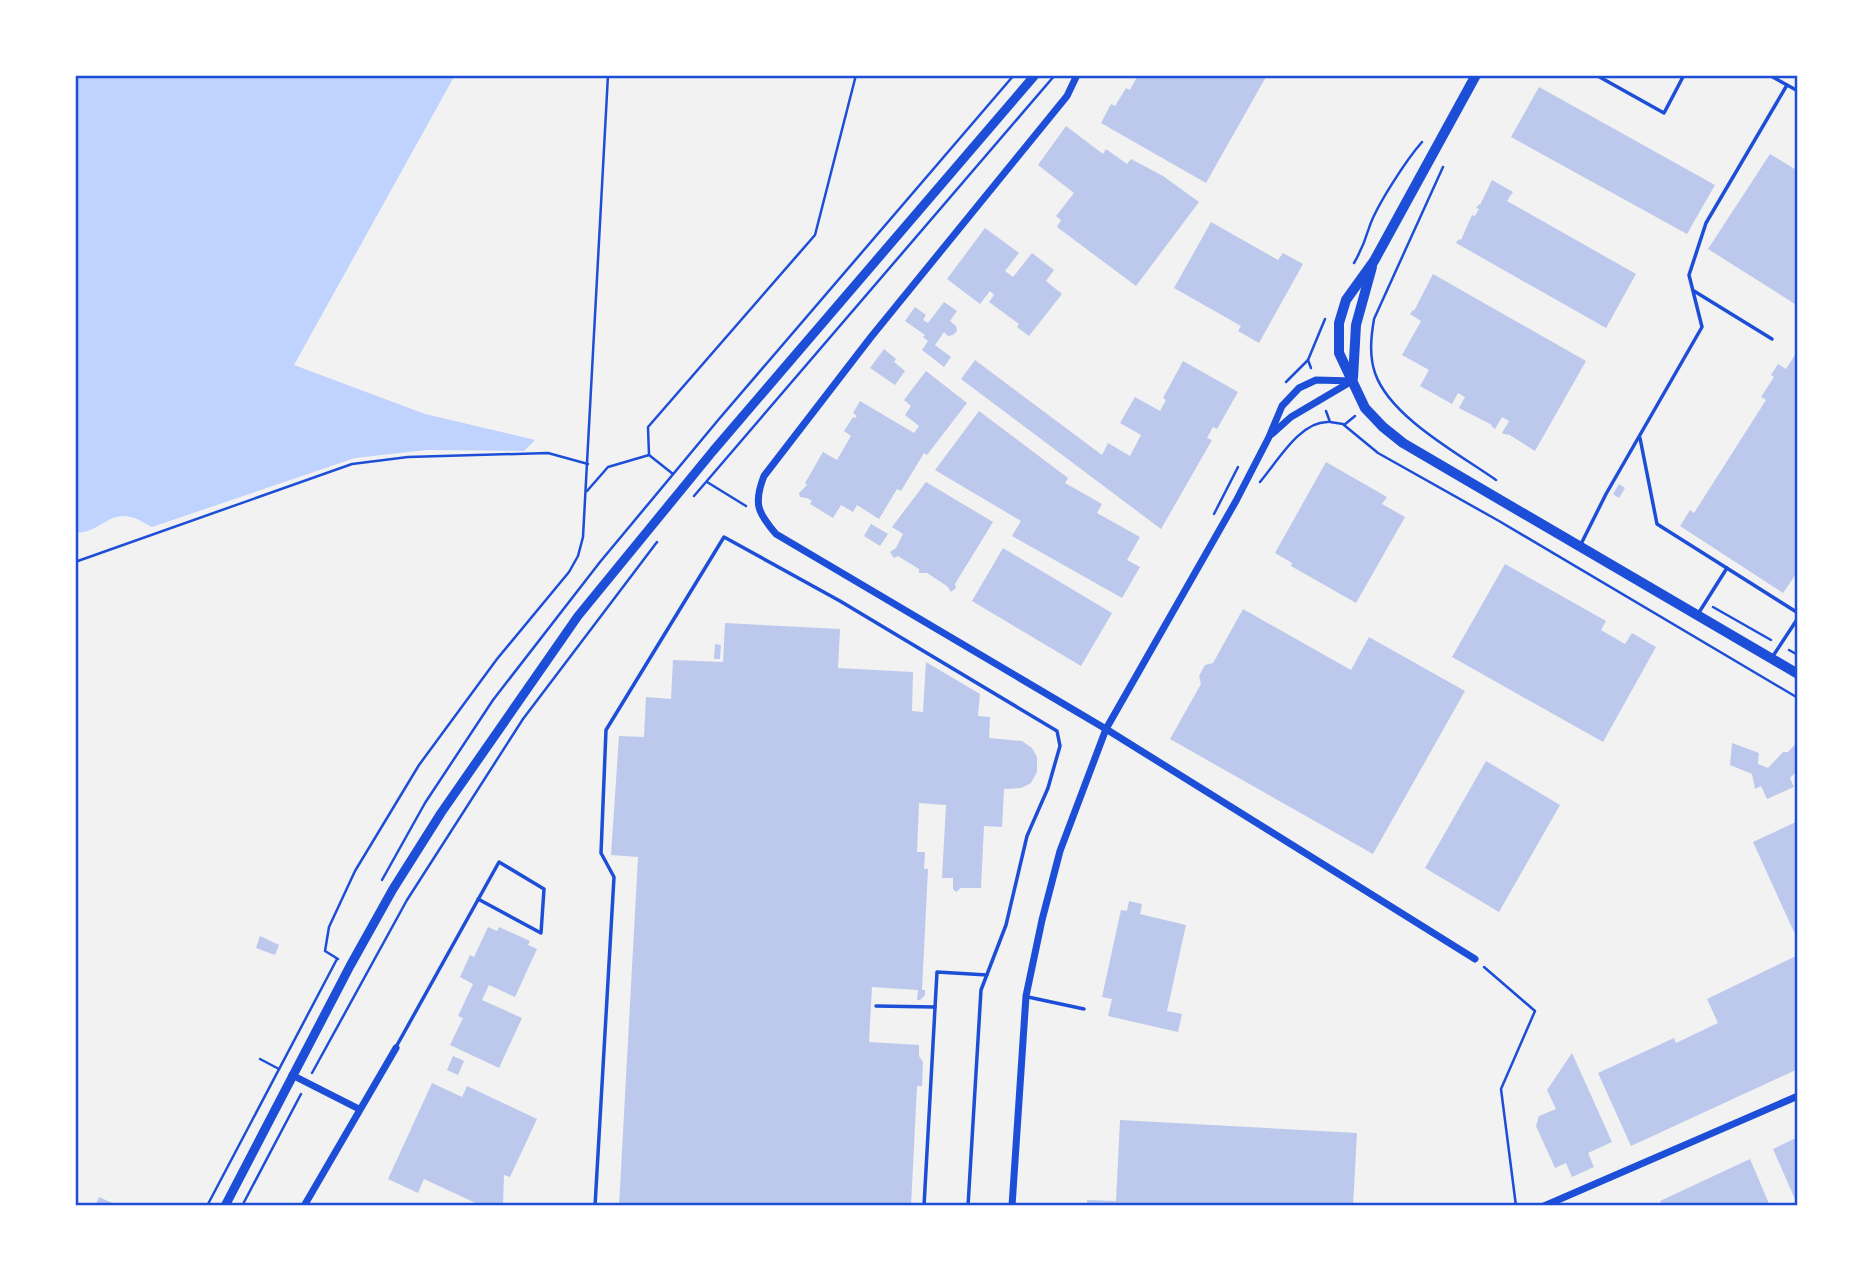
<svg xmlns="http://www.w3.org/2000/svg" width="1873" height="1281" font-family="Karla,sans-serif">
	<rect width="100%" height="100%" fill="#f2f2f2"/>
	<path fill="#bfd3fe" d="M75 75H455L294 365 425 414 535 440 524 451 427 450 355 458 152 527C145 524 138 518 130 517 108 511 96 536 75 532Z"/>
	<g fill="#bdc9ec">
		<path d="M1138 75H1267L1206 183 1101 123 1111 104 1115 106 1126 88 1130 90Z"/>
		<path d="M1539 87 1715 185 1687 234 1511 137Z"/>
		<path d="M1066 126 1103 154 1106 149 1127 164 1131 159 1163 176 1199 202 1136 286 1057 227 1061 220 1056 216 1074 193 1038 165Z"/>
		<path d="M1770 154 1798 171V306L1708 249Z"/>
		<path d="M1492 180 1513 192 1507 201 1636 274 1606 328 1456 243 1459 239 1461 240 1472 215 1475 216 1479 209 1476 208 1479 204 1480 205Z"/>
		<path d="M1211 222 1278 260 1283 253 1303 264 1259 343 1238 331 1241 326 1174 288Z"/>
		<path d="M985 228 1019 253 1005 271 1013 277 1032 253 1054 270 1046 281 1062 294 1029 336 1017 327 1019 324 989 302 994 295 990 291 980 304 947 279Z"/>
		<path d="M1433 274 1586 361 1535 451 1508 434 1507 435 1502 433 1509 421 1502 417 1495 429 1491 426 1492 425 1459 408 1465 397 1458 393 1452 404 1420 386 1429 370 1402 355 1421 321 1410 314 1413 310 1414 311Z"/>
		<path d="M944 302 957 311 950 321 956 326 957 331 953 335 948 336 944 332 935 345 951 357 944 367 922 350 928 341 923 337 925 335 905 321 915 307 926 315 923 320 928 323Z"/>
		<path d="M884 349 896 359 894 362 905 371 895 385 870 368Z"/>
		<path d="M1798 350V571L1783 593 1680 526 1690 510 1694 513 1766 400 1761 397 1774 377 1771 375 1778 364 1786 369Z"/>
		<path d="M975 360 1102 455 1108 443 1130 456 1141 435 1120 423 1135 397 1160 411 1166 400 1163 398 1183 361 1238 392 1217 429 1213 427 1207 438 1212 440 1161 529 961 379Z"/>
		<path d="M926 371 967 403 927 455 924 453 901 491 897 489 879 519 857 505 853 512 841 505 833 518 810 504 812 501 807 498 800 497 799 493 807 485 805 483 823 452 837 460 851 436 844 431 853 417 855 418 857 416 853 413 860 401 914 433 919 426 905 415 911 406 904 400Z"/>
		<path d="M979 411 1068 478 1065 483 1102 504 1097 513 1140 537 1127 560 1140 567 1122 598 1012 536 1021 521 935 470Z"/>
		<path d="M1326 462 1387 497 1382 504 1405 517 1356 603 1291 566 1292 563 1275 553Z"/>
		<path d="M926 482 993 522 955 584 956 588 951 592 947 586 927 573H919V569L898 556 894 558 890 552 896 548 903 534 892 527Z"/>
		<path d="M1619 484 1625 488 1619 498 1613 494Z"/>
		<path d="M871 524 888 534 880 546 864 536Z"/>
		<path d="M1003 548 1112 613 1081 666 972 601Z"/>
		<path d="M1505 564 1606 621 1601 630 1625 644 1632 633 1656 647 1603 742 1452 657Z"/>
		<path d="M1243 609 1351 670 1369 637 1465 691 1373 854 1170 739 1201 684 1199 676 1205 665 1213 663Z"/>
		<path d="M725 623 840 629 838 668 913 672 912 711 923 712 926 662 980 694 978 716 990 717 989 738 1022 741 1032 748 1037 757V772L1031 783 1021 788 1004 789 1002 827 984 826 981 888H961L956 892 953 889V878H942L946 805 919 803 917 852H925L924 869H928L922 990H925V995L920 1000H917L918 990 872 987 869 1042 919 1045V1056L923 1062 922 1086H917L911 1206H619L638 857 611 855 619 736 644 737 646 697 671 699 673 660 723 662Z"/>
		<path d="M715 644 721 645 720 659H714Z"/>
		<path d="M1798 741V773L1796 772 1790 778 1794 787 1767 799 1761 786 1755 789 1752 774 1730 765 1732 743 1759 753 1758 764 1768 768 1783 752H1788Z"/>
		<path d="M1486 761 1560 805 1499 912 1425 868Z"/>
		<path d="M1798 821V931L1794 932 1753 842Z"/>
		<path d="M1129 901 1142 904 1140 914 1186 925 1167 1011 1182 1014 1178 1032 1108 1016 1112 999 1102 997 1121 910 1127 911Z"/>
		<path d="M488 927 497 931 499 927 530 941 528 945 537 949 515 997 489 985 482 1000 522 1018 499 1068 450 1045 463 1018 458 1016 473 984 460 977 470 955 474 957Z"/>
		<path d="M260 936 279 945 275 955 256 948Z"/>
		<path d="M1798 955V1069L1631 1146 1598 1073 1674 1038 1676 1043 1718 1023 1707 999Z"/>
		<path d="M1572 1053 1612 1142 1588 1153 1594 1167 1572 1177 1566 1163 1555 1168 1536 1126 1539 1116 1556 1109 1547 1090Z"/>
		<path d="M453 1056 464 1061 458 1075 447 1070Z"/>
		<path d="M432 1083 462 1097 467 1086 537 1119 510 1177 504 1175 503 1206H482L424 1179 418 1193 388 1179Z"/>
		<path d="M1120 1120 1357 1133 1353 1206H1087V1200L1116 1201Z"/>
		<path d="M1798 1137V1206L1773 1149Z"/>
		<path d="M1750 1159 1770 1206H1663L1660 1201Z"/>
		<path d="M99 1197 119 1206H95Z"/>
	</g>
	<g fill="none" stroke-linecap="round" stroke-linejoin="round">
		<g stroke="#1d4ed8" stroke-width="2.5">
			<path d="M1443 167 1374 319C1371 337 1369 355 1375 373 1390 417 1459 454 1496 480"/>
			<path d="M1354 263C1361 251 1365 241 1369 228 1376 206 1407 159 1422 142"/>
			<path d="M1311 368 1308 360 1325 319"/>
			<path d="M1286 382 1308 360"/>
			<path d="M1326 411 1330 422 1343 424"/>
			<path d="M1344 425 1378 453 1499 521 1798 698"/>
			<path d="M1344 425 1355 416"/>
			<path d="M649 455 648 427 815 235 856 75"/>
			<path d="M707 482 746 506"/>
			<path d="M1260 482C1277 462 1300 421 1328 422"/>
			<path d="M587 491 608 467 649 455 673 474"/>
			<path d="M694 496 1055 75"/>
			<path d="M1214 514 1238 467"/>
			<path d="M75 562 352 464 408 457 548 453 588 464"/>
			<path d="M1713 607 1771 640"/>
			<path d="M1789 650 1798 655"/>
			<path d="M382 880 425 803 493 700 600 562 719 419 1014 75"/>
			<path d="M338 959 325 951 329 927 355 871 419 765 497 659 569 572 578 556 583 537 608 75"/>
			<path d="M1484 967 1535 1011 1501 1089 1516 1206"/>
			<path d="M260 1059 279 1069"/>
			<path d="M312 1073 407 900 523 719 657 542"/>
			<path d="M207 1206 337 959"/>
			<path d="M242 1206 301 1094"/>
		</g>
		<g stroke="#1d4ed8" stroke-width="3.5">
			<path d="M1596 75 1664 113 1684 75"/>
			<path d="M1769 75 1787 85"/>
			<path d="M1694 291 1772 339"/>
			<path d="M1640 438 1657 524 1798 613"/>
			<path d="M1581 544 1606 494 1702 327 1689 275 1706 223 1787 85 1798 91"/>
			<path d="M1698 614 1727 568"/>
			<path d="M1773 656 1798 618"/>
			<path d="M1028 997 1084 1009"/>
			<path d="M876 1006 935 1007"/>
			<path d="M396 1047 499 862 544 889 541 933 478 899"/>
			<path d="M595 1206 614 877 601 853 606 730 724 537 840 601 1057 731 1060 746 1048 788 1027 836 1006 925 981 990 968 1206"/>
			<path d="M924 1206 937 972 987 975"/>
		</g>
		<g stroke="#1d4ed8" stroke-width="7">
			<path d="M1077 75 1067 96 871 337 764 476C753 504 758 513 776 534L1106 729 1475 959"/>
			<path d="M1272 434 1291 417 1352 381"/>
			<path d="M292 1075 359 1109"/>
			<path d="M304 1206 396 1048"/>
			<path d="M1012 1206 1026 996 1042 920 1060 851 1106 729 1236 501 1269 437 1282 406 1299 388 1316 380 1353 381"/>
			<path d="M1544 1206 1798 1096"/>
		</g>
		<path stroke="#1d4ed8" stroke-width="9" d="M225 1206 350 966 393 889 441 813 578 616 713 451 1035 75"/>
		<g stroke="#1d4ed8" stroke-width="10">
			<path d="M1476 75 1374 261 1346 300 1339 323V353L1365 408 1383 427 1403 443 1798 674"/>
			<path d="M1353 378 1356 325 1372 267"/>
		</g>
	</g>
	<rect width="1873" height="1281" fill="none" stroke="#ffffff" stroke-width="154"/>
	<rect x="77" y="77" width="1719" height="1127" fill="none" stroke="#1d4ed8" stroke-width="2.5"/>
</svg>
